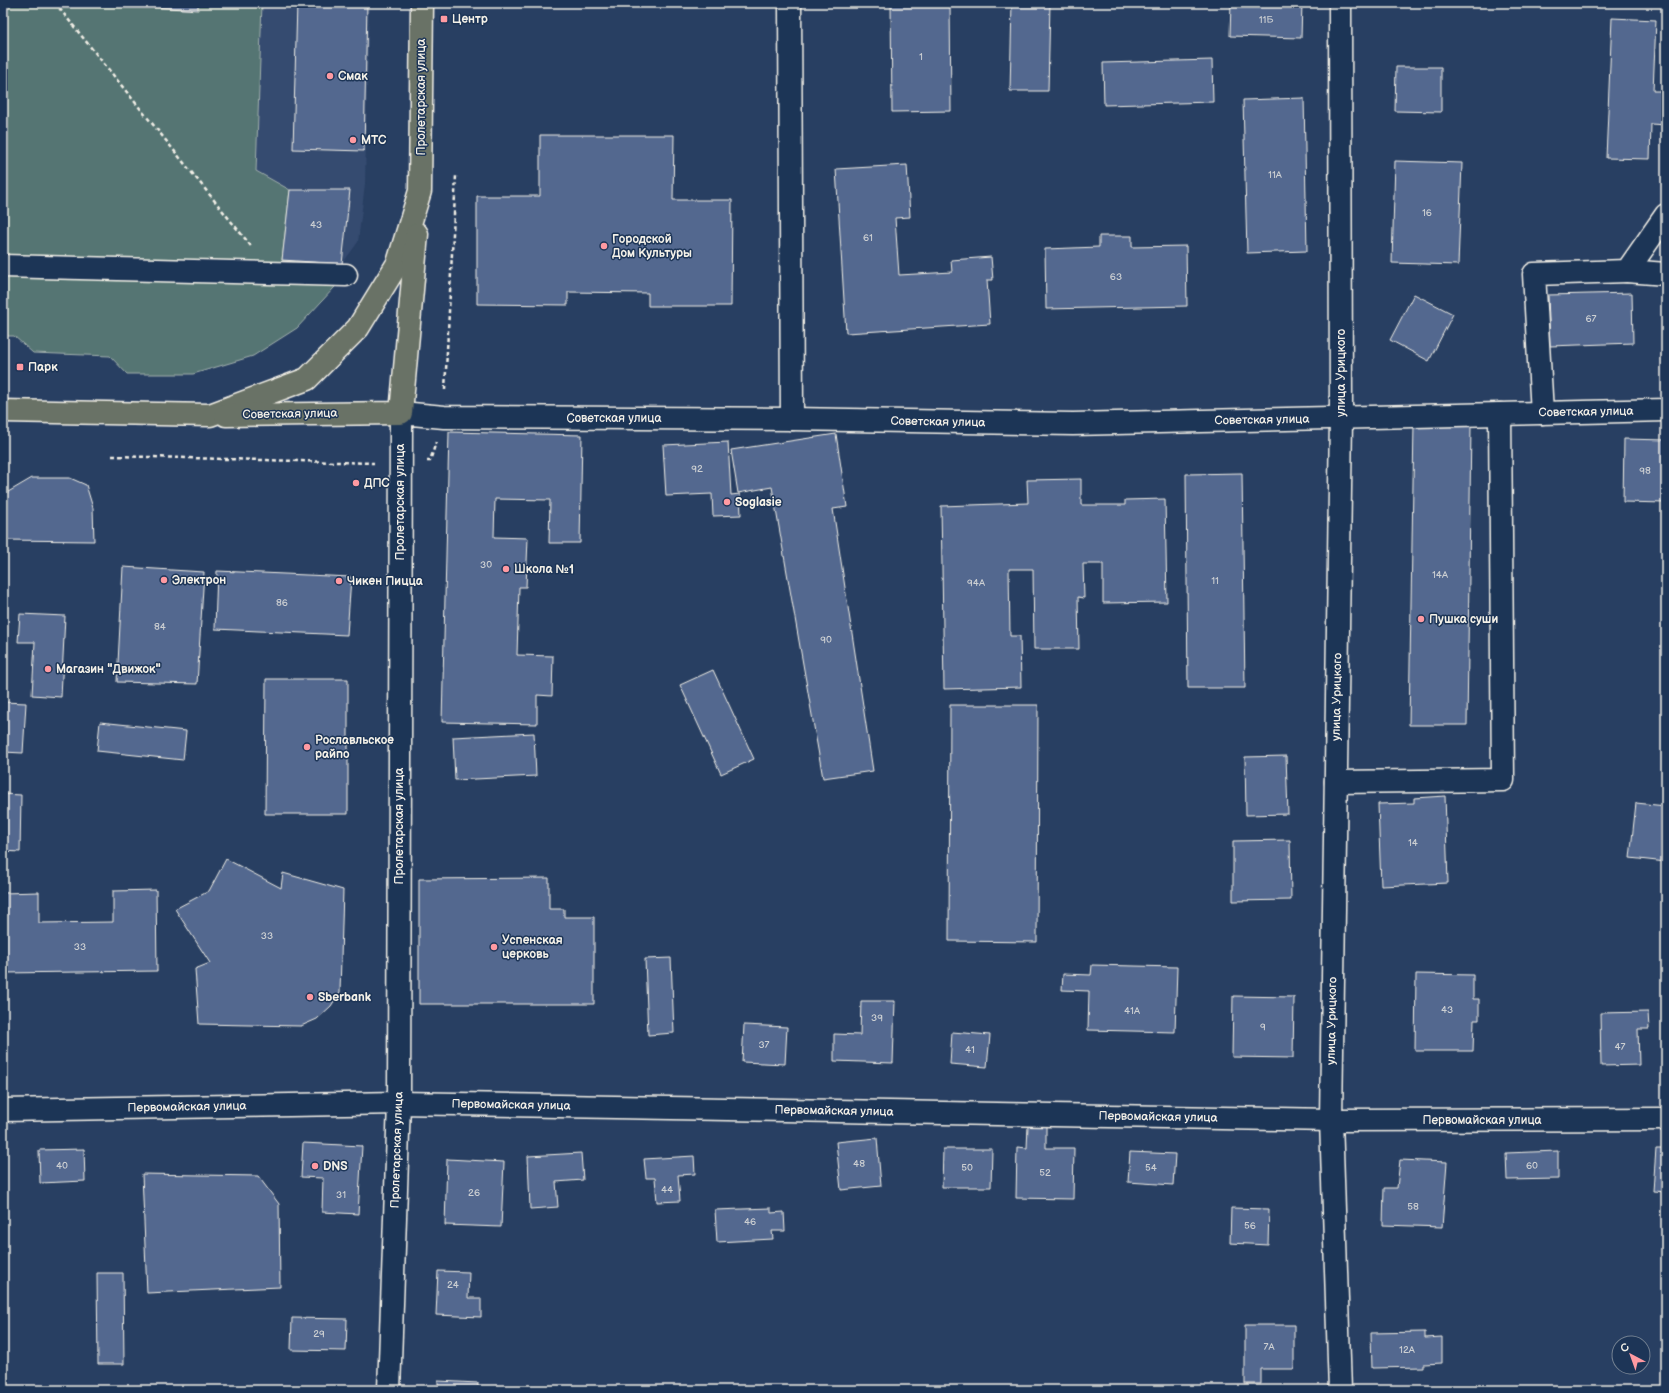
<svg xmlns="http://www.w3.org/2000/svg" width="1669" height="1393" font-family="'Balsamiq Sans',sans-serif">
	<rect width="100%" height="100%" fill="#283f62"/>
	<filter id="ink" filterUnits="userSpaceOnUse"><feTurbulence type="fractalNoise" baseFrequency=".025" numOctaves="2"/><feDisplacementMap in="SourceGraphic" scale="8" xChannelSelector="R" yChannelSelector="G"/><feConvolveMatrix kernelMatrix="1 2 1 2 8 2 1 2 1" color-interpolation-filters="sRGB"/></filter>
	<g filter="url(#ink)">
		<path fill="#354b70" d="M262 3H369L365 184 358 242 342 264 282 260 290 190 256 171Z"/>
		<path fill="#547473" stroke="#a4b2ae" d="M3 3H262L256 171 290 190 282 260 342 264 346 275 297 328 253 356 193 374H127L110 356 33 353 14 336H3Z"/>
		<g fill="#52688f" stroke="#f4f1e8">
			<path d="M94 3H198V10Z"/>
			<path d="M297 3H367L364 151 293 149Z"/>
			<path d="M891 3H950L951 111 892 112Z"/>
			<path d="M1012 3H1050L1048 91H1010Z"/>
			<path d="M1231 3H1302L1301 38 1230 36Z"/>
			<path d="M1612 18 1656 20 1653 91H1666V125L1651 124 1650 159 1606 158Z"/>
			<path d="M1212 60 1213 102 1104 105 1103 63Z"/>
			<path d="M1396 67H1441V112L1395 111Z"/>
			<path d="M1304 98 1307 251 1247 253 1243 100Z"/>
			<path d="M540 135H674L673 200H732L731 306H648V293L568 292V305L477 304V196H540Z"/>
			<path d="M1395 161 1462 163 1458 265 1392 263Z"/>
			<path d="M907 165 910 217 895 218 899 275 952 272 951 260 991 257 993 280H987L990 324 846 333 836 169Z"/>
			<path d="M290 190H350L342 264 282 260Z"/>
			<path d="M1099 236H1132V247L1186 246 1187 306 1046 309 1045 249 1099 247Z"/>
			<path d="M1632 293 1633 343 1550 346 1548 295Z"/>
			<path d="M1414 294 1453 314 1429 361 1390 340Z"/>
			<path d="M1663 296H1666V336H1664Z"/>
			<path d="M1414 424 1471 425 1467 725H1409Z"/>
			<path d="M449 432 582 435 580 543H549L550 500 495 499 494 537 528 538 526 587H519L517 655 553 656 552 696 537 695V724L442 722Z"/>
			<path d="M836 434 847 507 833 509 873 771 823 778 772 487 738 493 731 450Z"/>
			<path d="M1624 439 1666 440V503L1623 502Z"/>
			<path d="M728 442 731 495 740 494 741 515 713 516 712 494 666 496 663 445Z"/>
			<path d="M1242 473 1245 688H1188L1186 474Z"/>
			<path d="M32 478H70L86 485 93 508 94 541 3 540V495Z"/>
			<path d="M1081 479V505H1125V500L1165 499 1167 602 1103 603V564H1083L1084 598 1078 597 1079 649H1034L1033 569H1009L1010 636H1020L1021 687 944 689 941 506 1028 503 1027 480Z"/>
			<path d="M123 567 204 572 197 684 117 682Z"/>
			<path d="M217 571 351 577 347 635 215 629Z"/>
			<path d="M20 614 65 616 61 697 32 695 35 642H18Z"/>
			<path d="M713 670 754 759 721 774 680 685Z"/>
			<path d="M266 679H348V814H265Z"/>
			<path d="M3 702 26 703 23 753 3 752Z"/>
			<path d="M950 705H1038L1037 942 949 941Z"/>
			<path d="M100 722 186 731 183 760 97 751Z"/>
			<path d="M534 733 536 776 455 780 453 737Z"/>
			<path d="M1286 756 1288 814 1246 815 1245 757Z"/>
			<path d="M3 794 21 795 20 852 3 851Z"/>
			<path d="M1445 796 1448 883 1381 886 1378 804 1414 803V798Z"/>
			<path d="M1636 803 1666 806V862L1630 858Z"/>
			<path d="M1290 840 1291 900 1233 901V841Z"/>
			<path d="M226 859 281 888 283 873 343 890 340 992 331 1006 317 1019 301 1026 199 1024 195 969 210 963 175 909 209 891Z"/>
			<path d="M549 878V909H564V917H594V1004H419V879Z"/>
			<path d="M156 890 157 971 3 973V893L39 892V923L113 922V891Z"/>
			<path d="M671 958 674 1033 648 1035 645 959Z"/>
			<path d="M1092 965 1177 967 1175 1032 1088 1030 1089 991 1062 990 1063 974 1091 975Z"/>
			<path d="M1416 974 1473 975V999H1479V1020H1474L1473 1051H1415Z"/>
			<path d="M1233 996 1294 997 1293 1058 1232 1057Z"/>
			<path d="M861 1001H895L893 1063 834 1061V1034L860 1035Z"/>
			<path d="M1648 1012 1649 1029H1638L1639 1065 1601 1066 1600 1013Z"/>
			<path d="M744 1025 787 1027 785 1064 742 1062Z"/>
			<path d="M952 1032 990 1035 987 1067 950 1064Z"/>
			<path d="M1028 1126H1046V1148H1074L1073 1199 1016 1198 1017 1147 1027 1148Z"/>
			<path d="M877 1138 881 1186 841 1190 836 1142Z"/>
			<path d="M303 1143 362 1146 358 1214 322 1212 323 1178 301 1177Z"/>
			<path d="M84 1149 85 1181 40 1183 39 1150Z"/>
			<path d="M943 1149H992L991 1187H942Z"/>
			<path d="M1656 1149H1666V1192L1653 1191Z"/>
			<path d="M1558 1151V1179L1507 1180 1506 1153Z"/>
			<path d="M1130 1152 1175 1154 1173 1185 1128 1182Z"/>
			<path d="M581 1153 583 1180 556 1182 558 1207 530 1209 528 1156Z"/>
			<path d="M694 1156 695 1174 678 1175 680 1201 657 1202 655 1178H646L644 1159Z"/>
			<path d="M447 1159 504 1162 501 1227 445 1225Z"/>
			<path d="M1400 1160 1447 1162 1442 1227 1383 1225 1384 1188H1397Z"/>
			<path d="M142 1174 258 1176 279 1204 280 1287 147 1293Z"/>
			<path d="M771 1208V1213L784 1212 785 1231H772L773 1239 717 1242 715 1210Z"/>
			<path d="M1231 1208 1269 1209 1268 1245 1230 1243Z"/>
			<path d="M438 1271 469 1272 468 1298H481V1317L436 1315Z"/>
			<path d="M97 1273H123L124 1364H98Z"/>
			<path d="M292 1318 347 1319 346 1351 291 1350Z"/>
			<path d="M1245 1325H1294V1369H1261V1384H1245Z"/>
			<path d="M1425 1332V1338L1442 1337V1363L1424 1364V1367L1372 1368 1371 1333Z"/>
			<path d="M438 1381 478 1383V1390H438Z"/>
		</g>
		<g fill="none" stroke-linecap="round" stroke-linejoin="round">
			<g stroke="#f4f1e8" stroke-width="25">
				<g id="minor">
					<path d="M790 3 792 419"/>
					<path d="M1340 3 1341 418 1331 1120 1340 1390"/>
					<path d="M3 266 346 275"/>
					<path d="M1627 271 1666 274"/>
					<path d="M1542 413 1534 274 1627 271 1666 215"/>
					<path d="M1336 782 1503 780 1500 414"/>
					<path d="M3 1110 399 1103 1331 1120 1666 1119"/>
					<path d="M389 1390 399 1103 401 413 444 417 792 419 1073 424 1666 410"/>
				</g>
			</g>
			<g stroke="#f4f1e8" stroke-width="25">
				<g id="major">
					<path d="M3 411 210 415 307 379 358 328 398 263 420 191 422 3"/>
					<path d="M226 415 401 413 417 234"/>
				</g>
			</g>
			<g stroke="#f4f1e8" stroke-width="2.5" stroke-dasharray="4 3" stroke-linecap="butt">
				<path d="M55 3 251 246"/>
				<path d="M445 390 456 175"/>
				<path d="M112 456 374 463"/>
				<path d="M427 461H430L436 442"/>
			</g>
			<use href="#minor" stroke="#1d3557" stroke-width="22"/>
			<use href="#major" stroke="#697266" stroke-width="22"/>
		</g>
	</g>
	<g fill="#ff9aa2" stroke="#1d3557" stroke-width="1.5">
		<rect x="440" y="15" width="8" height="8" rx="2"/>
		<circle cx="330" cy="76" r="4"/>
		<circle cx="353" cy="140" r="4"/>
		<circle cx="604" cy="246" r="4"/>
		<rect x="16" y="363" width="8" height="8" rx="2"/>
		<circle cx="356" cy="483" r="4"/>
		<circle cx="727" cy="502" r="4"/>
		<circle cx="506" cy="569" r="4"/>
		<circle cx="164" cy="580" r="4"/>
		<circle cx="339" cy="581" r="4"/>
		<circle cx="1421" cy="619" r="4"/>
		<circle cx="48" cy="669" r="4"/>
		<circle cx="307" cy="747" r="4"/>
		<circle cx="494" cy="947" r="4"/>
		<circle cx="310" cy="997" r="4"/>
		<circle cx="315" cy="1166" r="4"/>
	</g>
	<g text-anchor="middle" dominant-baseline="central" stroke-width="3" stroke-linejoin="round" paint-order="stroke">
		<g font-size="10" fill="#cccfd2">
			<text x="1266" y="20">11Б</text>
			<text x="921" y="57">1</text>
			<text x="1275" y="175">11А</text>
			<text x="1427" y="213">16</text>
			<text x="316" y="225">43</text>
			<text x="868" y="238">61</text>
			<text x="1116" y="277">63</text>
			<text x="1591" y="319">67</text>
			<text x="697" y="469">92</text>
			<text x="1645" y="471">98</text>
			<text x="486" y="565">30</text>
			<text x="1440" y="575">14А</text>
			<text x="1215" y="581">11</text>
			<text x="976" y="583">94А</text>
			<text x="282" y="603">86</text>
			<text x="160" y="627">84</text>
			<text x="826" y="640">90</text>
			<text x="1413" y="843">14</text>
			<text x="267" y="936">33</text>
			<text x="80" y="947">33</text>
			<text x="1447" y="1010">43</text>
			<text x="1132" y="1011">41А</text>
			<text x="877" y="1018">39</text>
			<text x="1263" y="1027">9</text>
			<text x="764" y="1045">37</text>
			<text x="1620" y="1047">47</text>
			<text x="970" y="1050">41</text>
			<text x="859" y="1164">48</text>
			<text x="62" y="1166">40</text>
			<text x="1532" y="1166">60</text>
			<text x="967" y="1168">50</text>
			<text x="1151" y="1168">54</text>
			<text x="1045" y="1173">52</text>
			<text x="667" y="1190">44</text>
			<text x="474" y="1193">26</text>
			<text x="341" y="1195">31</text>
			<text x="1413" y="1207">58</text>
			<text x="750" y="1222">46</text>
			<text x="1250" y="1226">56</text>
			<text x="453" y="1285">24</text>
			<text x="319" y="1334">29</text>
			<text x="1269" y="1347">7А</text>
			<text x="1407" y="1350">12А</text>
		</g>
		<g font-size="12" font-weight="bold" fill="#f4f1e8" stroke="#1d3557" text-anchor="start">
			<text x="452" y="19">Центр</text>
			<text x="338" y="76">Смак</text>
			<text x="361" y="140">МТС</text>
			<text x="612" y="239">Городской<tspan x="612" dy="14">Дом Культуры</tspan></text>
			<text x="28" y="367">Парк</text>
			<text x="364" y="483">ДПС</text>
			<text x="735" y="502">Soglasie</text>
			<text x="514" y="569">Школа №1</text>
			<text x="172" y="580">Электрон</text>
			<text x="347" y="581">Чикен Пицца</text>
			<text x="1429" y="619">Пушка суши</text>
			<text x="56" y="669">Магазин "Движок"</text>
			<text x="315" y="740">Рославльское<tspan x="315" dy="14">райпо</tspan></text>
			<text x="502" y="940">Успенская<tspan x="502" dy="14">церковь</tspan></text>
			<text x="318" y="997">Sberbank</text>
			<text x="323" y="1166">DNS</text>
		</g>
		<g font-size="12" fill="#f4f1e8" stroke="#1d3557">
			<text transform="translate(421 97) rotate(-90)">Пролетарская улица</text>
			<text transform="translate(1341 373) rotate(-90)">улица Урицкого</text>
			<text transform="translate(1586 412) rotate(-1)">Советская улица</text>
			<text transform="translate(290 414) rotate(-1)">Советская улица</text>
			<text x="614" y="418">Советская улица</text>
			<text transform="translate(1262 420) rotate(-1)">Советская улица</text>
			<text transform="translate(938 422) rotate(1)">Советская улица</text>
			<text transform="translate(400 502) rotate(-90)">Пролетарская улица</text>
			<text transform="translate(1337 697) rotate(-89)">улица Урицкого</text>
			<text transform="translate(399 826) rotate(-90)">Пролетарская улица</text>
			<text transform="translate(1332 1021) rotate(-89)">улица Урицкого</text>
			<text transform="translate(511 1105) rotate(1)">Первомайская улица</text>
			<text transform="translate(187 1107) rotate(-1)">Первомайская улица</text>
			<text transform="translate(834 1111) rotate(1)">Первомайская улица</text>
			<text transform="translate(1158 1117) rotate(1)">Первомайская улица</text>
			<text x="1482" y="1120">Первомайская улица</text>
			<text transform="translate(397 1150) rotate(-88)">Пролетарская улица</text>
		</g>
	</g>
	<rect width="1669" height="1393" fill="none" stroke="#1d3557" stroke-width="16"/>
	<rect x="8" y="8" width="1653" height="1377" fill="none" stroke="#f4f1e8" stroke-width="1.5" filter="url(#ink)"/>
	<g transform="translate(1631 1355) rotate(319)"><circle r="19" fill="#1d3557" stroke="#738091"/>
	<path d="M0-3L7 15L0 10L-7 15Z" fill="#ff9aa2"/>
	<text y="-6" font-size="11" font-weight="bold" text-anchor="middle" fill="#f4f1e8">С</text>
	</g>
</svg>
